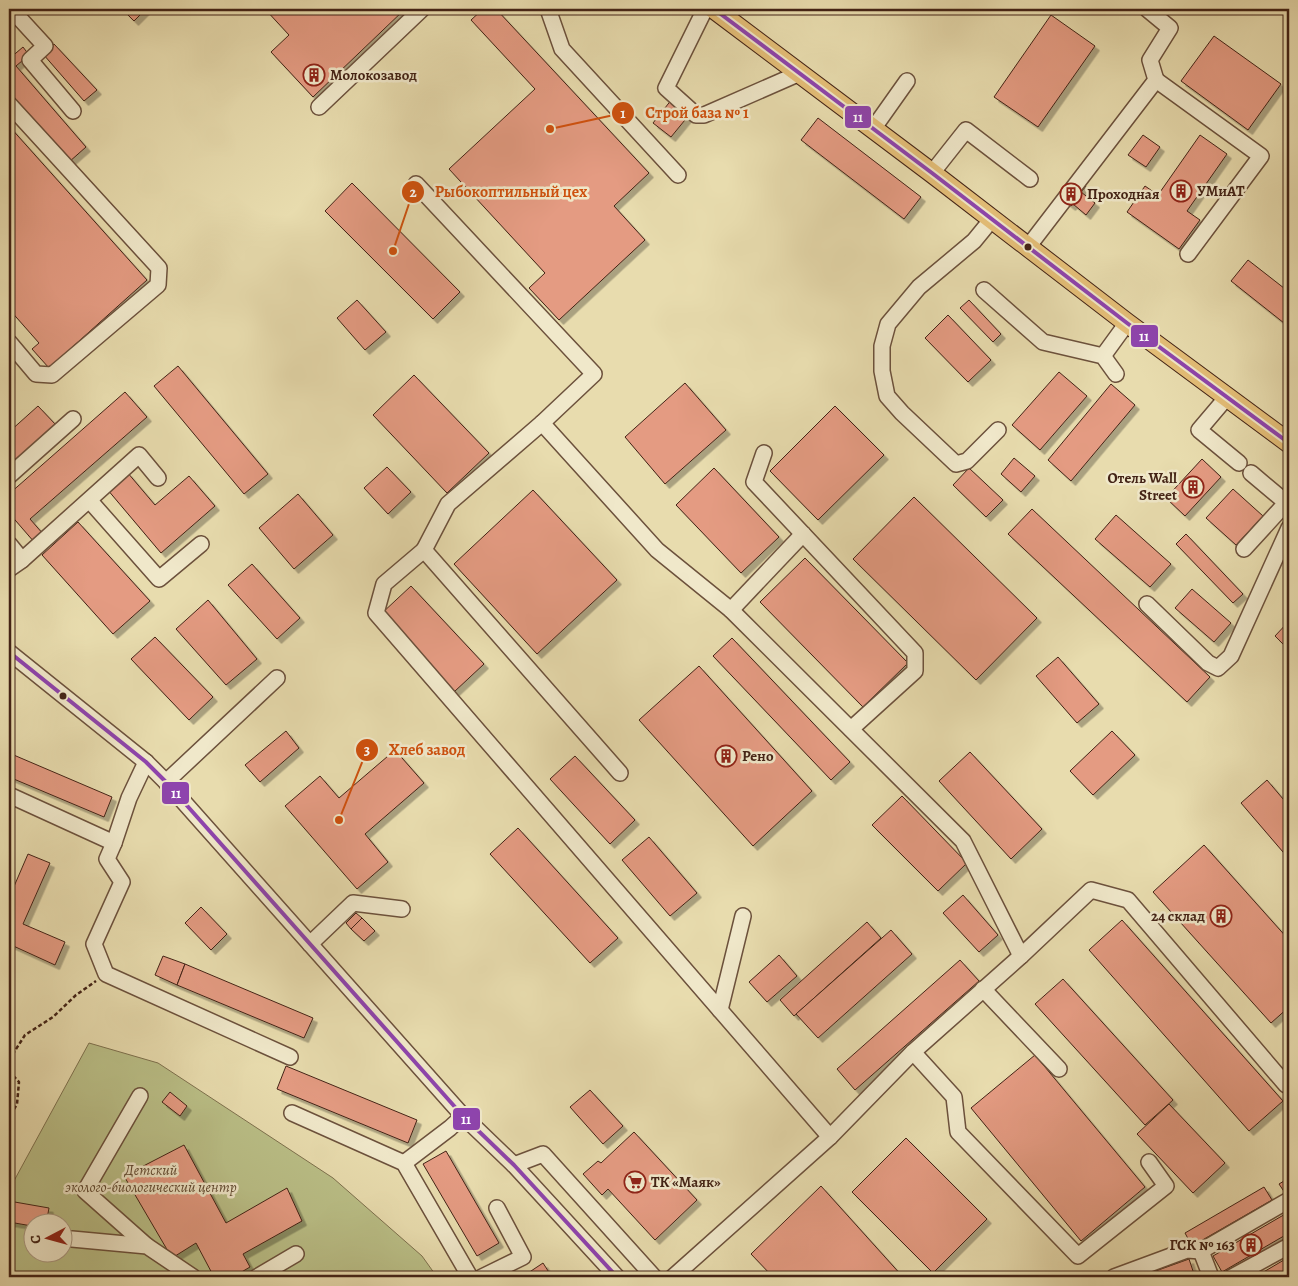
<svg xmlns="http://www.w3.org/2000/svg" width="1298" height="1286" font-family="Alegreya,serif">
	<defs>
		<filter id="shadow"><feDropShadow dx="4.5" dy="4.5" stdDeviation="0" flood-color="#0004"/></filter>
	</defs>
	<rect width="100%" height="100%" fill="#e8dcae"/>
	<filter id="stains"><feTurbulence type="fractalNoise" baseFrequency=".004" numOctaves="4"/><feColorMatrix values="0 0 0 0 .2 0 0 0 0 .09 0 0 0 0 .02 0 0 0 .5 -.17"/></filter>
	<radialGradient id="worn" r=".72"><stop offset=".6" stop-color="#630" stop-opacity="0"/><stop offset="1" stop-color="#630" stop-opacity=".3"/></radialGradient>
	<path fill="#babf87" stroke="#7e714e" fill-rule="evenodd" d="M89 1043 158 1063 333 1178 422 1256 437 1277H9V1190ZM32 1224H62V1254H32Z"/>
	<g fill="#e49b82" stroke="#432316" filter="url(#shadow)">
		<path d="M122 9H146L134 21Z"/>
		<path d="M265 9H405L313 97 271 52 289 35Z"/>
		<path d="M483 9H496L649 173 614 206 645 240 559 320 529 288 545 273 449 169 535 89 471 20Z"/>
		<path d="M1051 15 1095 46 1038 127 994 97Z"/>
		<path d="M1214 36 1281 84 1248 130 1181 81Z"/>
		<path d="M54 44 97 90 84 101 43 54Z"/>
		<path d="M23 47 29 55 16 66 86 147 69 162 9 93V59Z"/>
		<path d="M676 94 694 109 671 137 653 123Z"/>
		<path d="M818 118 921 197 904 219 801 140Z"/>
		<path d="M9 126 147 280 49 368 32 349 39 343 9 309Z"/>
		<path d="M1143 135 1160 147 1146 167 1128 155Z"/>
		<path d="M1200 135 1227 154 1187 211 1200 220 1179 249 1127 212 1145 186 1158 195Z"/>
		<path d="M1073 176 1086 186 1081 192 1095 203 1086 215 1073 204 1071 206 1058 196Z"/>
		<path d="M352 183 460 292 433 319 325 211Z"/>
		<path d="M1248 260 1289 292V327L1231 281Z"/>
		<path d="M357 300 386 332 365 350 337 318Z"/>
		<path d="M969 300 1001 334 993 342 960 308Z"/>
		<path d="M948 315 991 360 968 382 925 338Z"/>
		<path d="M178 366 268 474 244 494 154 386Z"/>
		<path d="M1059 372 1087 396 1040 450 1012 425Z"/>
		<path d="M414 375 489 453 447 493 373 415Z"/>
		<path d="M685 383 726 430 665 484 625 437Z"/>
		<path d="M1111 384 1135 405 1071 481 1048 460Z"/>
		<path d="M125 392 147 417 30 519 44 535 35 543 9 513V494Z"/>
		<path d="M38 406 56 425 9 469V432Z"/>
		<path d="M835 406 884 455 818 520 770 471Z"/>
		<path d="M1014 458 1035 476 1021 492 1001 474Z"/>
		<path d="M1202 459 1221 477 1185 516 1166 498Z"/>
		<path d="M387 467 411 492 388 514 364 488Z"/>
		<path d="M714 468 779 537 741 573 676 505Z"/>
		<path d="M969 468 1003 500 986 517 953 485Z"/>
		<path d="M127 472 155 505 189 476 215 506 161 553 107 489Z"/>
		<path d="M1233 489 1263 516 1236 545 1206 518Z"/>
		<path d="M533 490 617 580 537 654 454 564Z"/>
		<path d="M298 494 333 535 294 569 259 528Z"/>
		<path d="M914 497 1037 618 976 680 853 559Z"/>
		<path d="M1032 509 1210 677 1187 702 1008 534Z"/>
		<path d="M1116 515 1171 564 1150 587 1095 539Z"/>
		<path d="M78 522 150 601 113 634 42 555Z"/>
		<path d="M1186 534 1243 594 1233 603 1176 544Z"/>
		<path d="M805 558 908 663 863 707 760 602Z"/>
		<path d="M252 564 300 618 277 639 228 585Z"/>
		<path d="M411 586 484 664 454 692 381 614Z"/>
		<path d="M1192 589 1231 623 1214 642 1175 608Z"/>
		<path d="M208 600 257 659 226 685 176 629Z"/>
		<path d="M1289 621V650L1275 636Z"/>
		<path d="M155 637 213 697 189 720 131 659Z"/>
		<path d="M732 638 850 762 831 780 713 656Z"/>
		<path d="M1058 657 1099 704 1077 723 1036 676Z"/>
		<path d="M699 666 812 791 753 846 639 720Z"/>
		<path d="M286 731 299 748 260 782 245 765Z"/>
		<path d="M1112 731 1135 755 1093 795 1070 771Z"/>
		<path d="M395 750 424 783 365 834 388 862 357 889 285 806 320 776 339 798Z"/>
		<path d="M970 752 1042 829 1011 859 939 781Z"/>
		<path d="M9 753 112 797 104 817 9 777Z"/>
		<path d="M575 756 635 820 610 844 550 779Z"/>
		<path d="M1267 780 1289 806V859L1241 803Z"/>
		<path d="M902 796 967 863 938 891 872 825Z"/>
		<path d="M518 828 618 938 590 963 490 854Z"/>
		<path d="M649 837 697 893 670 916 622 860Z"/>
		<path d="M1204 845 1289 940V1007L1271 1023 1153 892Z"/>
		<path d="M28 854 50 863 23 924 65 942 55 965 9 944V898Z"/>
		<path d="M963 895 998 935 979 952 943 913Z"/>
		<path d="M201 907 227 934 211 950 185 923Z"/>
		<path d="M356 913 362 918 351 929 346 923Z"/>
		<path d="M362 918 375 931 364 941 351 929Z"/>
		<path d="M1122 920 1283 1101 1249 1131 1089 950Z"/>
		<path d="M867 922 881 938 794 1016 780 1000Z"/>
		<path d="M891 930 912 954 818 1038 796 1014Z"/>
		<path d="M779 955 797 976 767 1002 749 982Z"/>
		<path d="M163 956 185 964 177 985 155 975Z"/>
		<path d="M960 960 979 981 855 1090 837 1069Z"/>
		<path d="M185 964 313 1018 304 1038 177 985Z"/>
		<path d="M1063 979 1173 1100 1145 1125 1035 1004Z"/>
		<path d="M1035 1055 1145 1187 1081 1241 971 1108Z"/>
		<path d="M286 1066 417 1120 408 1143 277 1089Z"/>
		<path d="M590 1090 623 1126 603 1144 570 1107Z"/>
		<path d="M170 1092 187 1106 180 1116 162 1102Z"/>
		<path d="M1169 1104 1225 1163 1193 1193 1137 1134Z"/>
		<path d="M634 1132 697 1200 655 1240 608 1189 602 1195 583 1174 598 1161 601 1163Z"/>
		<path d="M906 1138 987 1219 933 1273 852 1192Z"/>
		<path d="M184 1145 226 1223 287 1188 302 1221 243 1254 250 1267 233 1277H214L196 1243 172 1258 124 1176Z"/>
		<path d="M446 1151 499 1243 477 1256 423 1164Z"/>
		<path d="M1289 1178V1191L1285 1193 1279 1184Z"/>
		<path d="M821 1186 903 1277H773L751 1254Z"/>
		<path d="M1264 1187 1272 1200 1192 1246 1185 1233Z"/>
		<path d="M9 1201 49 1208 46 1224H32V1226L9 1222Z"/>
		<path d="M1287 1213 1289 1217V1233L1222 1272 1213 1256Z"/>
		<path d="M1289 1257V1277H1255Z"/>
		<path d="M1189 1259 1195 1277H1139Z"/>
		<path d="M543 1263 552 1277H526L525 1275Z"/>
	</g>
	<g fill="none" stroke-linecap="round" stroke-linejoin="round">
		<g stroke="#6c513c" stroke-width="18">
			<g id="minor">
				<path d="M11 9 45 46 30 60 73 111"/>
				<path d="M548 9 562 49 678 175"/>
				<path d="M705 9 666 88 696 115H704L800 73"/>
				<path d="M1156 80 1261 156 1188 254"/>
				<path d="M9 104 159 268 158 285 52 375 36 374 9 342"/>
				<path d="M319 107 422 9"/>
				<path d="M873 129 907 81"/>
				<path d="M932 173 966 130 1030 179"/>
				<path d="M416 184 594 374 542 423 448 504 424 550 620 773"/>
				<path d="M992 219 974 241 919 287 888 324 882 346V371L887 396 902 413 956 464 967 461 998 430"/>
				<path d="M1028 247 1156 80 1150 60 1170 28 1147 9"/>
				<path d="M984 290 1043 342 1103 356 1116 374"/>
				<path d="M1103 356 1127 323"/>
				<path d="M1227 397 1199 430 1239 463"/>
				<path d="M542 423 657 550 731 610 963 841 1021 956"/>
				<path d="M764 453 754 482 915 653V671L851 729"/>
				<path d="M1251 473 1289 505"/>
				<path d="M9 476 73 419"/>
				<path d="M90 501 159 579 201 544"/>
				<path d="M9 544 22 560"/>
				<path d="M1244 549 1286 503"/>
				<path d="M424 550 384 584 376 613 830 1137"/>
				<path d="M9 569 22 560 139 455 158 478"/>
				<path d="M1147 604 1208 663 1218 668 1231 656 1289 528"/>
				<path d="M731 610 803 534"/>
				<path d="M9 652 146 762 166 782 463 1116 514 1165 617 1277"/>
				<path d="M146 762 129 798 114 843 107 859 122 882 94 944 106 974 290 1057"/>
				<path d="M166 782 277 678"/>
				<path d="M9 795 114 843"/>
				<path d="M310 944 353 903 402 909"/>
				<path d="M983 989 1059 1069"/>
				<path d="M720 1010 743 916"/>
				<path d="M913 1052 954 1097 958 1132 1078 1256 1166 1186 1149 1162"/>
				<path d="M140 1096 85 1191 147 1246"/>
				<path d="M292 1113 404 1163 470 1277"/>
				<path d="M404 1163 450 1128 463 1116"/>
				<path d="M514 1165 543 1154 654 1277"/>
				<path d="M72 1239 147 1246 193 1277"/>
				<path d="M1201 1251 1211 1277"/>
				<path d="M257 1277 296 1254"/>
				<path d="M482 1277 523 1257 497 1208"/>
				<path d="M673 1277 830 1137 913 1052 1021 956 1091 890 1128 900 1286 1085 1289 1086"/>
				<path d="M1114 1277 1187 1250 1201 1251 1289 1200"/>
				<path d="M1232 1277 1289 1246"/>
			</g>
		</g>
		<g stroke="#432316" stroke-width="21">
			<path id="major" d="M714 9 932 173 1127 323 1289 443"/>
		</g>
		<g stroke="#432316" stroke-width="2.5" stroke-dasharray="4 2.5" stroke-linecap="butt">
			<path d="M9 1060 25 1035 53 1017 76 995 96 981"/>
			<path d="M9 1071 19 1082 17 1104 9 1118"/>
		</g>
		<use href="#minor" stroke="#f0e8ca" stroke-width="15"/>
		<use href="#major" stroke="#e4be77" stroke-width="19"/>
		<g stroke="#f0e8ca" stroke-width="8">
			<g id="bus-1">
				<path d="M714 9 932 173 1127 323 1289 443"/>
				<path d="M9 652 146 762 166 782 463 1116 514 1165 617 1277"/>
			</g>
		</g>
		<use href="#bus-1" stroke="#8e44ad" stroke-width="4"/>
	</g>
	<defs>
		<g id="building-ring" transform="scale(1.125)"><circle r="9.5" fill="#f0e8ca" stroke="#8f2418" stroke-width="1.5"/><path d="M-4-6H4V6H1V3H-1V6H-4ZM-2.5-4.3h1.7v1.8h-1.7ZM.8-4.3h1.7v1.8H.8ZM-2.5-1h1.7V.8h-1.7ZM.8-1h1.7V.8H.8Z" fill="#8f2418"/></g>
		<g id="supermarket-ring" transform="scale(1.125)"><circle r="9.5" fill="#f0e8ca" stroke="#8f2418" stroke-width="1.5"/><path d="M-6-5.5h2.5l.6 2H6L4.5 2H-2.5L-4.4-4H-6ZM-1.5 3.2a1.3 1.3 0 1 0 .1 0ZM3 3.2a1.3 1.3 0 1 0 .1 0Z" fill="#8f2418"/></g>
	</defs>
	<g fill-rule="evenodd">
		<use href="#building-ring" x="314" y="75"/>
		<use href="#building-ring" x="1181" y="191"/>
		<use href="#building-ring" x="1071" y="194"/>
		<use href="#building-ring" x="1193" y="487"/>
		<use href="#building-ring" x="726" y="756"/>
		<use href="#building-ring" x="1221" y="916"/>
		<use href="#supermarket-ring" x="635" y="1182"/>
		<use href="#building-ring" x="1251" y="1245"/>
	</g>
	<g fill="#432316" stroke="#f0e8ca" stroke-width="2">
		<circle cx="1028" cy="247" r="4.5"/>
		<circle cx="63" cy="696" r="4.5"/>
	</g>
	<g text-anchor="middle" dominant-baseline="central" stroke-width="5" stroke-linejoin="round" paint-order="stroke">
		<g font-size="15" font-weight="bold" fill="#432316" stroke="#f0e8ca" text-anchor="start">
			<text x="330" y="75">Молокозавод</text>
			<text x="1197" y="191">УМиАТ</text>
			<text x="1087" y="194">Проходная</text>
			<text x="1177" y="478" text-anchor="end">Отель Wall<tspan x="1177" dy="17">Street</tspan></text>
			<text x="742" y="756">Рено</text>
			<text x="1205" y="916" text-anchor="end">24 склад</text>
			<text x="651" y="1182">ТК «Маяк»</text>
			<text x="1235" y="1245" text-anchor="end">ГСК № 163</text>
		</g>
		<g font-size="15" font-style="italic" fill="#614a32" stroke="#f0e8ca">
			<text x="151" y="1170">Детский<tspan x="151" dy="17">эколого-биологический центр</tspan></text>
		</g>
	</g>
	<path fill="none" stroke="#cf510e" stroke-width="2" d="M550 129L623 113M393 251L413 192M339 820L367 750"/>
	<g fill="#cf510e" stroke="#f0e8ca" stroke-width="2">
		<circle cx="550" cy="129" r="5"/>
		<circle cx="393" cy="251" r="5"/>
		<circle cx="339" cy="820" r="5"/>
		<circle cx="623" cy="113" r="12"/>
		<circle cx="413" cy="192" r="12"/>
		<circle cx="367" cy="750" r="12"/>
	</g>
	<g font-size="15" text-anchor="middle" font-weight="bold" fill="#fff">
		<text x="623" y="118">1</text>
		<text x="413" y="197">2</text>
		<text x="367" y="755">3</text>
	</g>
	<g font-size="16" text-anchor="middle" font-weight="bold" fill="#cf510e" stroke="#f0e8ca" stroke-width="5" stroke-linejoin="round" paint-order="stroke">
		<text x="697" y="118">Строй база № 1</text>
		<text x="511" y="197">Рыбокоптильный цех</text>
		<text x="427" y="755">Хлеб завод</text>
	</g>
	<g stroke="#f0e8ca" stroke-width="2">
		<rect x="844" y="105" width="28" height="24" rx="5" fill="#8e44ad"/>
		<rect x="1130" y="324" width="29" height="24" rx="5" fill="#8e44ad"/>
		<rect x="161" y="781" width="29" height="24" rx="5" fill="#8e44ad"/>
		<rect x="452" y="1107" width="29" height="24" rx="5" fill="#8e44ad"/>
	</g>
	<g font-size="14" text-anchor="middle" font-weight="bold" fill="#fff">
		<text x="858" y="122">11</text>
		<text x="1144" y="341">11</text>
		<text x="176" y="798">11</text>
		<text x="466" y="1124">11</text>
	</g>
	<rect width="1298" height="1286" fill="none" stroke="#e8dcae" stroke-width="30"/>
	<rect x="10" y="10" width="1278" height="1266" fill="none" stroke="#432316" stroke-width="2.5"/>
	<rect x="15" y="15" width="1268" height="1256" fill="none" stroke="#432316"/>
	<g transform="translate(48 1238) rotate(264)"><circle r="24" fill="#f0e8ca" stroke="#ab9982"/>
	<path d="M0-4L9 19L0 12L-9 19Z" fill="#8f2418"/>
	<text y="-8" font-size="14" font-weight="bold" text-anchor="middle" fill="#432316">С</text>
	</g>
	<rect width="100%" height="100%" filter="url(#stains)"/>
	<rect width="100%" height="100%" fill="url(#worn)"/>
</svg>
